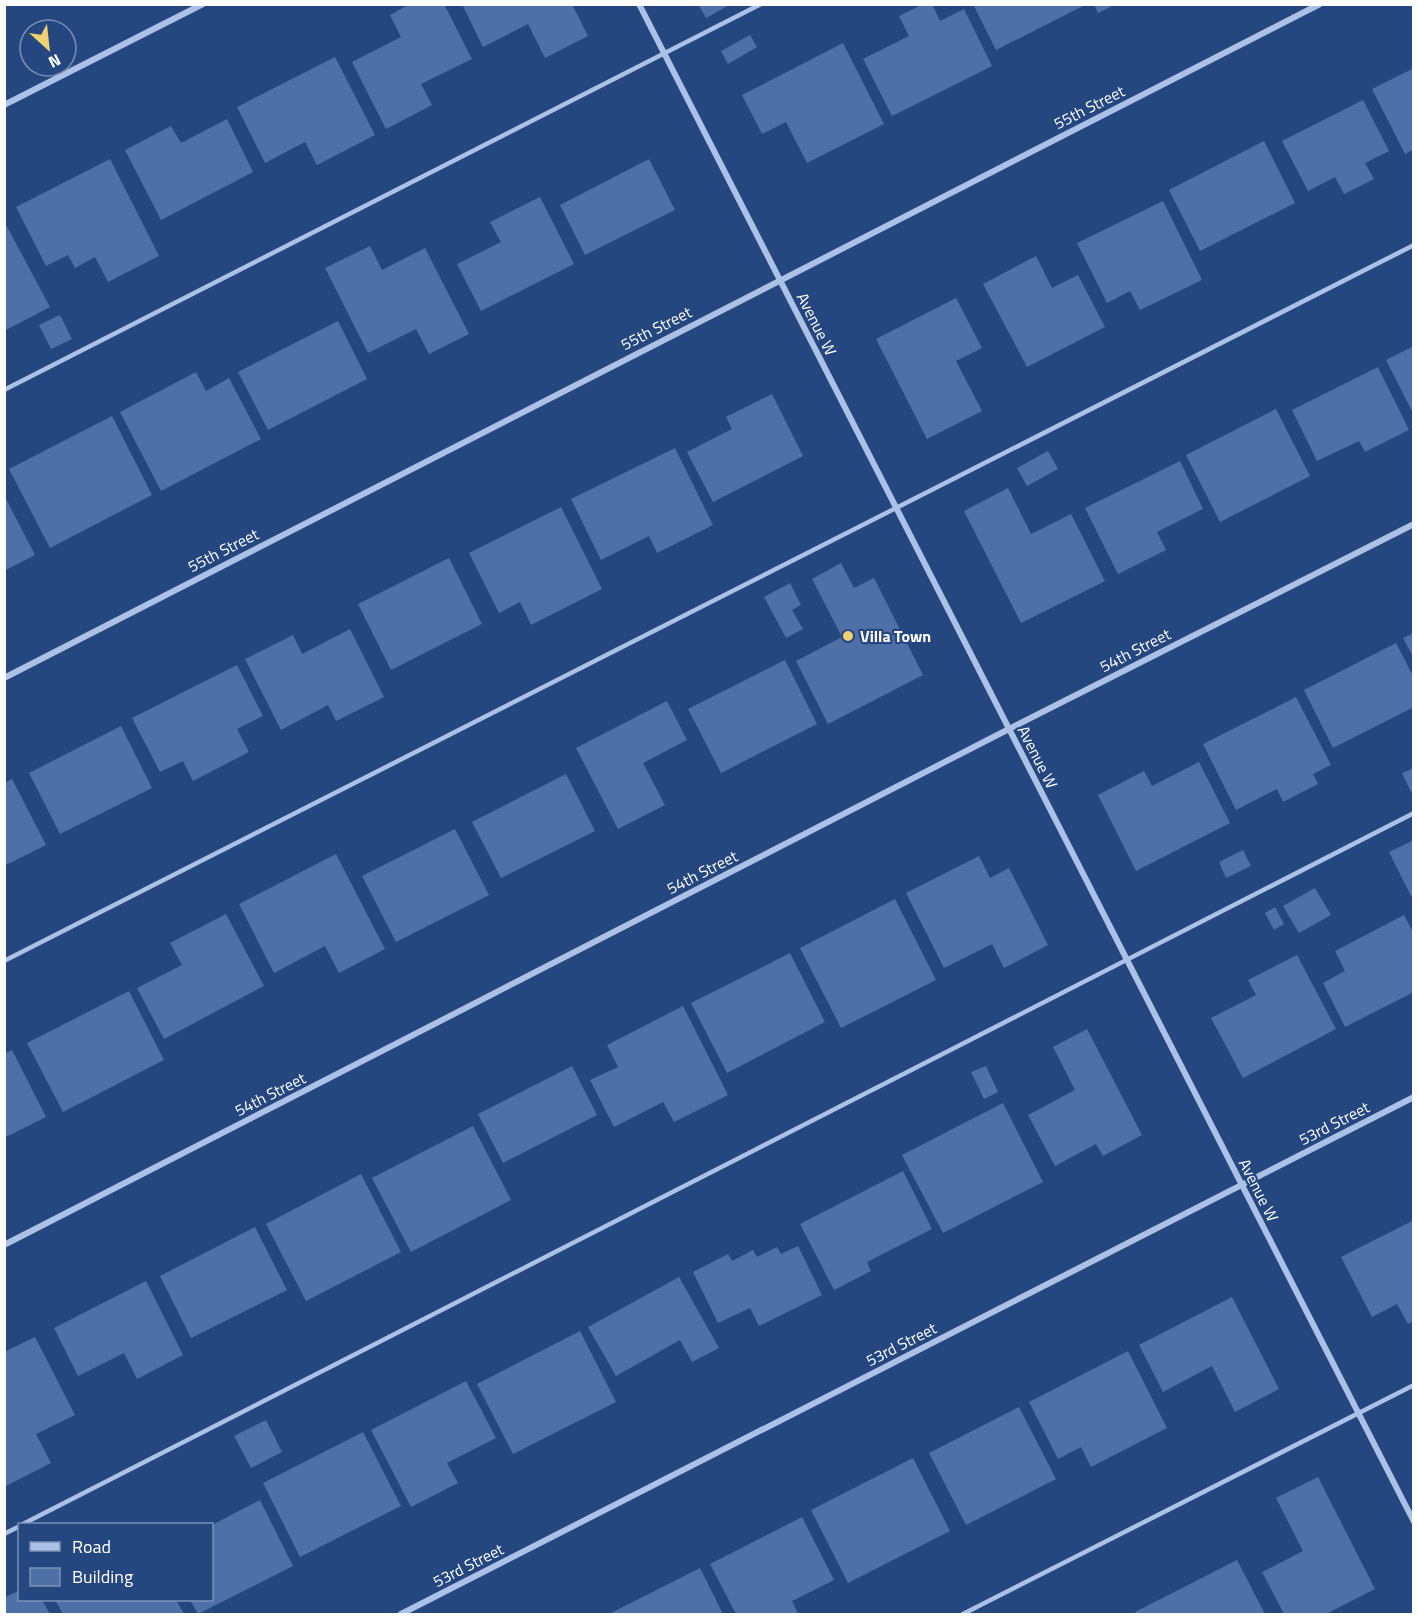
<svg xmlns="http://www.w3.org/2000/svg" width="1418" height="1619" font-family="'Titillium Web',sans-serif">
	<rect width="100%" height="100%" fill="#25477f"/>
	<g fill="#4d70a7">
		<path d="M410 4H444L472 59 421 84 432 105 386 129 352 62 401 37 390 15Z"/>
		<path d="M462 4H572L588 36 545 58 528 24 483 47Z"/>
		<path d="M698 4H731L706 18Z"/>
		<path d="M923 4H932L940 21 964 9 992 66 892 116 863 59 909 36 899 16Z"/>
		<path d="M973 4H1082L1083 6 996 50Z"/>
		<path d="M1094 4H1116L1098 13Z"/>
		<path d="M750 35 757 47 728 64 721 51Z"/>
		<path d="M843 43 884 124 807 163 786 122 762 134 742 95Z"/>
		<path d="M335 57 375 135 317 165 305 142 265 163 237 107Z"/>
		<path d="M1414 68V149L1405 154 1372 89Z"/>
		<path d="M1363 100 1389 151 1365 163 1374 179 1344 194 1335 177 1308 191 1282 141Z"/>
		<path d="M227 119 253 172 161 220 125 150 171 126 181 143Z"/>
		<path d="M1264 141 1295 203 1200 251 1169 190Z"/>
		<path d="M110 159 159 256 108 282 95 257 75 268 68 255 46 266 16 207Z"/>
		<path d="M649 159 675 210 585 255 560 205Z"/>
		<path d="M540 197 574 264 481 311 457 264 501 242 490 222Z"/>
		<path d="M1163 201 1202 280 1140 310 1130 291 1107 303 1077 243Z"/>
		<path d="M4 221 50 307 4 331Z"/>
		<path d="M370 246 382 270 425 248 469 334 429 354 416 329 368 353 325 268Z"/>
		<path d="M1036 256 1052 288 1078 275 1105 327 1027 367 983 284Z"/>
		<path d="M956 298 982 348 956 361 982 411 927 439 876 339Z"/>
		<path d="M60 315 72 339 51 349 39 325Z"/>
		<path d="M338 321 367 379 268 430 238 372Z"/>
		<path d="M1414 346V415L1386 360Z"/>
		<path d="M1378 367 1409 430 1365 452 1359 441 1317 461 1292 410Z"/>
		<path d="M196 372 206 391 229 378 261 439 161 491 120 412Z"/>
		<path d="M772 394 803 456 713 502 687 452 732 429 726 417Z"/>
		<path d="M1276 409 1310 476 1220 522 1186 455Z"/>
		<path d="M112 416 152 495 50 548 9 469Z"/>
		<path d="M675 448 713 525 657 553 649 536 601 560 571 499Z"/>
		<path d="M1048 451 1058 469 1027 486 1017 468Z"/>
		<path d="M1180 461 1203 509 1157 532 1166 550 1118 574 1085 508Z"/>
		<path d="M1008 488 1031 534 1071 514 1105 581 1021 623 964 511Z"/>
		<path d="M4 495 35 555 4 571Z"/>
		<path d="M561 507 602 589 531 625 520 602 499 613 469 553Z"/>
		<path d="M449 558 482 624 391 670 358 604Z"/>
		<path d="M841 563 854 588 874 578 923 675 828 724 796 661 842 637 812 579Z"/>
		<path d="M790 583 801 605 792 610 803 629 786 638 764 597Z"/>
		<path d="M350 629 384 697 336 721 328 705 281 730 245 659 293 635 302 654Z"/>
		<path d="M1414 633V659L1403 638Z"/>
		<path d="M1396 643 1414 678V707L1333 748 1304 690Z"/>
		<path d="M785 660 817 724 721 773 688 709Z"/>
		<path d="M237 665 263 716 237 729 249 752 193 781 183 761 160 772 132 718Z"/>
		<path d="M1296 697 1331 765 1313 774 1318 784 1283 802 1277 789 1236 810 1203 744Z"/>
		<path d="M667 701 687 740 643 763 665 805 618 829 576 748Z"/>
		<path d="M121 726 152 788 60 834 29 773Z"/>
		<path d="M1199 762 1230 823 1136 871 1098 795 1144 771 1152 786Z"/>
		<path d="M1414 768V791L1411 792 1402 773Z"/>
		<path d="M566 774 595 831 501 878 472 822Z"/>
		<path d="M12 779 46 845 4 866V783Z"/>
		<path d="M455 829 489 895 396 942 362 876Z"/>
		<path d="M1414 840V902L1389 852Z"/>
		<path d="M1243 850 1251 866 1226 878 1219 862Z"/>
		<path d="M336 854 385 949 339 973 325 946 274 973 239 904Z"/>
		<path d="M979 856 990 878 1009 868 1048 945 1004 968 992 944 944 968 906 893Z"/>
		<path d="M1315 888 1331 915 1299 933 1283 906Z"/>
		<path d="M895 899 936 980 841 1028 800 948Z"/>
		<path d="M1275 907 1284 924 1274 930 1265 913Z"/>
		<path d="M226 914 264 986 164 1039 137 988 182 965 170 943Z"/>
		<path d="M1404 915 1414 934V992L1345 1027 1323 983 1345 971 1335 951Z"/>
		<path d="M790 953 825 1022 727 1073 691 1003Z"/>
		<path d="M1297 955 1336 1029 1243 1078 1211 1018 1256 995 1248 980Z"/>
		<path d="M129 991 164 1060 63 1112 27 1043Z"/>
		<path d="M683 1006 728 1095 674 1122 663 1102 614 1127 590 1080 618 1067 607 1045Z"/>
		<path d="M1087 1029 1142 1135 1103 1156 1096 1144 1055 1166 1028 1115 1075 1090 1053 1047Z"/>
		<path d="M12 1050 46 1117 4 1138V1054Z"/>
		<path d="M572 1066 597 1115 503 1163 478 1114Z"/>
		<path d="M986 1066 998 1092 984 1099 971 1072Z"/>
		<path d="M1003 1103 1043 1182 943 1233 902 1155Z"/>
		<path d="M473 1126 511 1200 411 1252 372 1178Z"/>
		<path d="M903 1171 932 1229 867 1262 871 1271 834 1290 800 1224Z"/>
		<path d="M361 1174 401 1252 306 1301 266 1224Z"/>
		<path d="M1414 1220V1321L1408 1324 1397 1304 1372 1317 1341 1257Z"/>
		<path d="M255 1227 287 1290 191 1338 160 1276Z"/>
		<path d="M798 1246 822 1295 759 1326 750 1308 718 1323 693 1272 728 1254 732 1261 753 1250 757 1257 777 1247 781 1254Z"/>
		<path d="M679 1277 719 1348 692 1362 680 1340 616 1376 588 1327Z"/>
		<path d="M146 1281 183 1355 137 1379 124 1353 78 1376 54 1328Z"/>
		<path d="M1232 1297 1279 1389 1235 1412 1212 1366 1163 1392 1139 1345Z"/>
		<path d="M580 1331 616 1402 513 1454 477 1384Z"/>
		<path d="M35 1337 75 1415 36 1434 51 1463 4 1487V1352Z"/>
		<path d="M1128 1351 1167 1428 1091 1467 1081 1447 1058 1459 1029 1402Z"/>
		<path d="M466 1381 496 1438 447 1463 458 1483 411 1507 371 1430Z"/>
		<path d="M1019 1407 1056 1479 966 1525 929 1453Z"/>
		<path d="M266 1420 282 1452 251 1468 234 1436Z"/>
		<path d="M363 1432 401 1506 300 1557 263 1483Z"/>
		<path d="M913 1458 950 1531 848 1583 811 1510Z"/>
		<path d="M1318 1477 1375 1589 1326 1614H1284L1262 1572 1303 1551 1276 1498Z"/>
		<path d="M260 1500 293 1566 198 1614 190 1600H212V1525Z"/>
		<path d="M802 1517 834 1580 792 1601 798 1614H736L710 1564Z"/>
		<path d="M1237 1560 1265 1614H1137L1135 1612Z"/>
		<path d="M700 1568 723 1614H609Z"/>
		<path d="M20 1590V1600H42L50 1614H4V1598Z"/>
		<path d="M55 1600H176L184 1614H63Z"/>
	</g>
	<g fill="none" stroke-linecap="round" stroke-linejoin="round">
		<g stroke="#abc2e6" stroke-width="4.5">
			<path d="M4 390 761 4"/>
			<path d="M4 961 1414 245"/>
			<path d="M23 1524 1414 813"/>
			<path d="M4 1534 20 1526"/>
			<path d="M963 1614 1414 1385"/>
		</g>
		<g stroke="#abc2e6" stroke-width="6">
			<path d="M639 4 1414 1522"/>
			<path d="M4 105 203 4"/>
			<path d="M4 678 1320 4"/>
			<path d="M4 1245 1009 729 1414 524"/>
			<path d="M401 1614 1414 1097"/>
		</g>
	</g>
	<circle fill="#efd170" stroke="#25477f" stroke-width="2" cx="848" cy="636" r="6"/>
	<g text-anchor="middle" dominant-baseline="central" stroke-width="4.5" stroke-linejoin="round" paint-order="stroke">
		<g font-size="16" fill="#fff" stroke="#25477f">
			<text transform="translate(1089 107) rotate(-27)">55th Street</text>
			<text transform="translate(817 324) rotate(63)">Avenue W</text>
			<text transform="translate(656 328) rotate(-27)">55th Street</text>
			<text transform="translate(223 550) rotate(-27)">55th Street</text>
			<text transform="translate(1135 650) rotate(-27)">54th Street</text>
			<text transform="translate(1038 757) rotate(63)">Avenue W</text>
			<text transform="translate(702 872) rotate(-27)">54th Street</text>
			<text transform="translate(270 1094) rotate(-27)">54th Street</text>
			<text transform="translate(1334 1123) rotate(-27)">53rd Street</text>
			<text transform="translate(1259 1190) rotate(63)">Avenue W</text>
			<text transform="translate(901 1344) rotate(-27)">53rd Street</text>
			<text transform="translate(468 1565) rotate(-27)">53rd Street</text>
		</g>
		<g font-size="16" font-weight="bold" fill="#fff" stroke="#25477f" text-anchor="start">
			<text x="860" y="636">Villa Town</text>
		</g>
	</g>
	<rect width="1418" height="1619" fill="none" stroke="#ffffff" stroke-width="12"/>
	<rect x="18" y="1523" width="195" height="78" fill="#25477f" stroke="#7c91b2" stroke-width="1.5"/>
	<rect x="30" y="1542" width="30" height="9" fill="#abc2e6" stroke="#7c91b2" stroke-width="1.5"/>
	<text x="72" y="1553" font-size="18" fill="#ffffff">Road</text>
	<rect x="30" y="1568" width="30" height="18" fill="#4d70a7" stroke="#7c91b2" stroke-width="1.5"/>
	<text x="72" y="1583" font-size="18" fill="#ffffff">Building</text>
	<g transform="translate(48 48) rotate(153)"><circle r="28" fill="#25477f" stroke="#7c91b2" stroke-width="1.5"/>
	<path d="M0-4.5L10 22L0 15L-10 22Z" fill="#efd170"/>
	<text y="-9" font-size="16" font-weight="bold" text-anchor="middle" fill="#ffffff">N</text>
	</g>
</svg>
